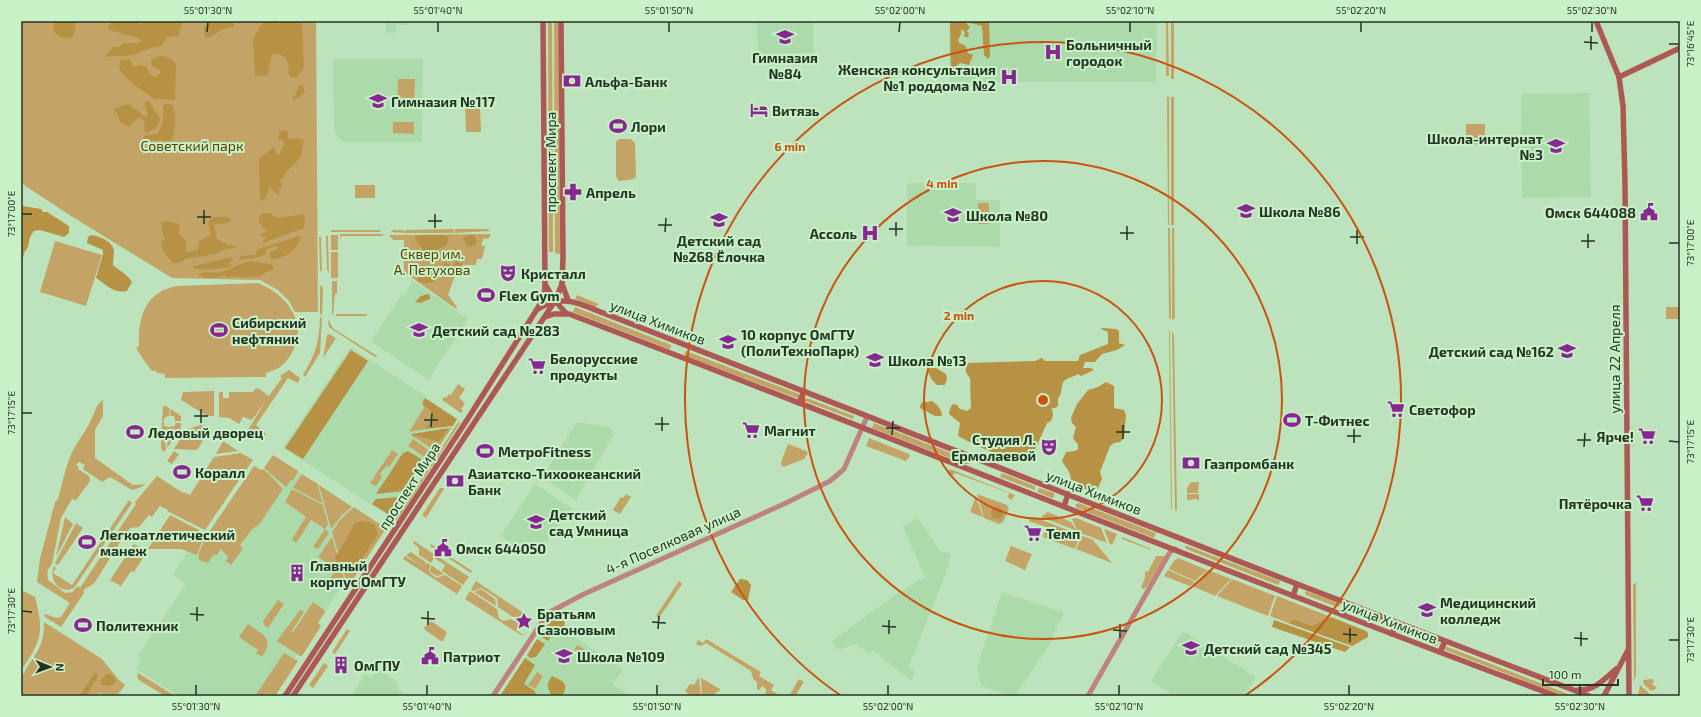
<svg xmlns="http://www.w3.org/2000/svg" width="1701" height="717" font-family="'Exo 2',sans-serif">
	<rect width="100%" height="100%" fill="#bce3bb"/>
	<g fill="#addaab">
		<path d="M386 21H407V25H396V33H386Z"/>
		<path d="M757 21H813V53L758 54Z"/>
		<path d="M949 21H1157L1156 82H950Z"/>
		<path d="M333 59H423L422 142H343L334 132Z"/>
		<path d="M1589 93 1591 197 1522 198 1521 94Z"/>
		<path d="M907 183H976V200H1000V247L907 246Z"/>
		<path d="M412 280 468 319 428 380 371 341 402 294 405 296Z"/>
		<path d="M350 347 426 396 425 398 453 416V419L448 427 436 445H434L389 516 283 448Z"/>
		<path d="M577 422 609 427 614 434 576 500 542 477Z"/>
		<path d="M277 458 381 526 270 696H179L136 669 141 659 137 657 186 584 173 575 199 531 207 535 254 466 266 475Z"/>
		<path d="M535 484 572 509 542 547 521 548 501 536Z"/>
		<path d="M918 518 940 551 951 554 945 576 909 666 915 672 911 681 873 650 869 654 856 644 837 650 831 642 899 592 925 577 903 526Z"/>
		<path d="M1002 592 1064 613 1054 632 1050 644 1015 696H1009L981 685 977 667Z"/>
		<path d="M554 615 564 621 565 624 563 628 568 632 623 670 613 684 627 694 626 696H500Z"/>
		<path d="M1183 631 1256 677 1244 696H1174L1151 681Z"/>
		<path d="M377 669 396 681 399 690 405 694 404 696H352L365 674 371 678Z"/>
	</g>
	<g fill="#c4a466">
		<path d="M21 21H316L318 312H295L289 301 278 290 260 280 172 278 71 216 21 183Z"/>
		<path d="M548 21H552L553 252H549Z"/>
		<path d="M554 21H559L560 254 555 253Z"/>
		<path d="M1166 21H1168L1169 76H1166Z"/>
		<rect x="1171" y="21" width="3" height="58"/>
		<path d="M398 79H415L414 107H397Z"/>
		<path d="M1167 97H1169V225H1168Z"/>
		<rect x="1171" y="97" width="3" height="128"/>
		<path d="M465 107H480L481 132H466Z"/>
		<path d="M393 122H414V134L393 133Z"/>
		<path d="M1466 124H1485V144L1466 145Z"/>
		<path d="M621 139H631L635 143 636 177 634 179 619 181 616 176V143L617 140Z"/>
		<rect x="355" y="185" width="20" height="13"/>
		<rect x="978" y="203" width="11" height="21"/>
		<path d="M1168 228H1170L1171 319 1169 318Z"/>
		<path d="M1172 228H1174L1175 318 1172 320Z"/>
		<path d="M454 229V233H406L390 232 394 230H403L405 232V230Z"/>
		<path d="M455 229H488L490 231 455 233Z"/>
		<path d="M331 230H379L382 232H331Z"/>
		<path d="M340 234H383V236H341L340 242Z"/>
		<path d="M491 234 488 239 484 238 481 245 485 246 482 259H477L476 265H462L455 275 448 295 457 307 456 309 404 272V240H393L389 235Z"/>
		<rect x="331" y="235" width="7" height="15"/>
		<path d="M326 236H328L329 273 327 270Z"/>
		<path d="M319 237H321L322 270 320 272Z"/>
		<path d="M55 241 102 255 86 306 40 292Z"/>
		<rect x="331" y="252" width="7" height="26"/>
		<path d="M332 281H337V294H335L333 315 332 314Z"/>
		<path d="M258 283C288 295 310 324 290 356 284 365 278 370 266 373V377L165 378V374L158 373 154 370 152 371 145 362 136 348 139 346C138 317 145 292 177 286Z"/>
		<path d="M320 285 323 288 322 316 320 313Z"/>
		<path d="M577 295 599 304 595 307 575 299Z"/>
		<path d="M575 307 671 345V348L669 349 573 312Z"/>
		<rect x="1666" y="307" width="14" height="12"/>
		<path d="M616 310 676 334 673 337 672 333 619 313 618 316Z"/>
		<path d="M336 314H368L365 316H336Z"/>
		<path d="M320 317 322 318 320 353 305 377 303 375C316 353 319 343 320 317Z"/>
		<path d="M329 320 331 325 334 329 377 356 375 357 333 330 329 327 328 321Z"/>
		<path d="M1169 331H1170L1172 510 1171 508Z"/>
		<path d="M1172 331 1174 335 1177 510 1175 511Z"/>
		<path d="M329 334 336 338 323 358 327 335Z"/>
		<path d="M686 351 799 394V398H797L685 356 684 353Z"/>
		<path d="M289 370 300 378 298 383 288 378 256 425 266 434 264 437 258 436 248 430 266 400 252 420 243 417 239 424 229 418 219 417V392H223V398H229V392H253L255 389 258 388 269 396 282 378 280 376Z"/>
		<path d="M458 384 465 389 459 398 465 403 461 409 463 411 461 413 442 400 444 397 446 398 449 394 451 395Z"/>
		<path d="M214 391V416H207L181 400 183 392Z"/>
		<path d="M807 398 854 416 853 419 805 401 804 399Z"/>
		<path d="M103 400V416L95 430V458L133 485 146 484 139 488 132 490 110 477 102 482 83 469 85 465 79 462 76 465 79 467 78 469 89 476 90 481 76 500 72 499 61 518 52 564C47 569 47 573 48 580L65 593 72 592 78 586 80 588 136 504 135 502 157 476 183 493 184 492 190 495 214 457 241 453 253 460 205 530 167 511 168 510 160 506 152 517 149 515 139 527 130 528C117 545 107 564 95 582 92 586 86 587 83 591L84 593 61 627 45 617 44 615 46 614 56 618 61 617 70 603 37 582 40 559 55 502 58 499C62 485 65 469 71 455 75 445 83 435 88 426 94 417 94 406 103 400Z"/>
		<path d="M422 403 433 414V419L425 429 409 432 424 408Z"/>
		<path d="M163 406H166L170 409 169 416 165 417 164 421H162Z"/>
		<path d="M171 409 181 416V421H175L174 416H170Z"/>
		<path d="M459 421 460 423 398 519 394 521Z"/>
		<path d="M162 422H164V426L168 427 165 440 166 449 164 452 161 449Z"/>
		<path d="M175 423H181V427L167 448 168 427 175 426Z"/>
		<path d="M874 423 953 454 952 459 872 428Z"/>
		<path d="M200 425 208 426V431L198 449 195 450 174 449 186 430Z"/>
		<path d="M452 427 435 453 432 452 431 448 411 435 439 442 449 428Z"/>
		<path d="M869 438 909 454 910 456 906 461 866 446Z"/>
		<path d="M413 439 430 451 426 458 408 446Z"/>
		<path d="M223 441 238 451 216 454Z"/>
		<path d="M788 444 806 451 808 453 804 459 784 467 782 466 781 462Z"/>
		<path d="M392 450 398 454 389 467 386 466 380 474 382 477 376 486 370 483Z"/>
		<path d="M174 451 179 454 172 464 167 461Z"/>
		<path d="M273 455 298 471 293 481 291 480 286 487 264 468Z"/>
		<path d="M254 466 261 470 264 469 283 489 259 525 253 528 240 545 243 549 231 565 226 561 228 557 221 549 217 555H213L208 563 199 560V553L207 535Z"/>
		<path d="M950 469 1015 495 1012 499 1010 500 1008 497 1009 493 955 473 953 476H950L948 474Z"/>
		<path d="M1002 473 1035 486V490L1000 477Z"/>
		<path d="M301 475H303L318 484 322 503 293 488Z"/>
		<path d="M1191 482H1199L1198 493H1187V488Z"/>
		<path d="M319 485 352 507 342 515 331 529Z"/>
		<path d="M440 488H444V489L426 518 422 515Z"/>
		<path d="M1039 488 1054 493V497L1052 498 1037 492Z"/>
		<path d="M292 489 323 505 328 524 325 529 329 533 318 549 313 547 325 529 311 520 296 543 292 539 306 517 285 502Z"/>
		<path d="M626 494 631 497 620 514 613 510 621 497 623 498Z"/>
		<path d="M977 494 1007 505 1009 509 1003 522 999 524 984 518Z"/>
		<path d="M1187 494H1199V502L1197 499 1187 500Z"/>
		<path d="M976 496 983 517 970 512Z"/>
		<path d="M129 500 132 503 74 588C60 595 48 580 54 566L56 568 53 573 72 585Z"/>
		<path d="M1079 503 1156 533 1154 538 1077 508 1075 505Z"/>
		<path d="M354 507 384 527 385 530 348 587 332 532 340 520Z"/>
		<path d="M1048 512 1071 522 1077 531 1041 517Z"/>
		<path d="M170 515 199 530 198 532 204 536 197 555 181 549H148Z"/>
		<path d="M65 517 73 524 56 557Z"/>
		<path d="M1030 518H1037L1080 535 1075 549 1043 537 1046 527 1029 521Z"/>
		<path d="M1076 518 1101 528 1107 543 1078 532 1072 519Z"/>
		<path d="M76 523 83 528 58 565 55 563Z"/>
		<path d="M1104 529 1117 534 1112 545 1110 544Z"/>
		<path d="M1082 536 1092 539 1112 563 1076 549Z"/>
		<path d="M332 537 347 589 346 590 340 589 328 581 337 569 318 557Z"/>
		<path d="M1122 537 1151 549V550L1122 539Z"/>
		<path d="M414 541 469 577 463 585 442 571 445 565 434 558 431 563 419 555V548L413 543Z"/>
		<path d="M134 544 147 552 134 572 131 571 121 586 110 580Z"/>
		<path d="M431 544 472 571 471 573 430 546Z"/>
		<path d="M1011 546 1032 554 1025 570 1005 561Z"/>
		<path d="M1185 546H1187L1280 581 1279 584 1278 585 1186 549Z"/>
		<path d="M411 552 427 563 421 566 406 555Z"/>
		<path d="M405 556 421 566 428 563 430 565 429 572 436 578 445 575 462 586 457 594 403 559Z"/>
		<path d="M1156 556H1166L1146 588 1143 589 1141 587 1145 578V571L1148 572Z"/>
		<path d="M1178 558 1207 570 1195 581 1169 569 1173 562Z"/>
		<path d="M431 565 444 574 437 576 430 572Z"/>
		<path d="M1168 570 1195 582 1190 586 1164 576Z"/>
		<path d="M1208 570 1231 579 1215 596 1192 586Z"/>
		<path d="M1232 579 1275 596 1268 616 1217 596Z"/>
		<path d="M476 581 528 616 532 619 519 621 498 607 497 598 481 588 473 591 471 590Z"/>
		<path d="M679 581 682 584 659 618 656 616Z"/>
		<path d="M1636 582V675L1634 682 1633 585Z"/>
		<path d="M481 589 495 599 496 606 474 592Z"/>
		<path d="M21 590 35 597C44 631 42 641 21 670Z"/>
		<path d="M470 591 497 609 499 618 503 621 511 619 518 623 519 632 523 635 527 630 524 635H521L465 599Z"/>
		<path d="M1306 591 1339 603 1340 606 1337 607 1306 595 1305 593Z"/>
		<path d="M1277 596 1331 617 1324 619 1312 626 1294 619 1288 623 1270 616Z"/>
		<path d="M278 600 284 604 268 628 264 625 263 621Z"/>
		<path d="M313 602 324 610 325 612 318 623 321 626 302 656H300L277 641 300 610 304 612 291 632H293Z"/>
		<path d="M1348 608H1350L1385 621 1383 625 1349 612Z"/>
		<path d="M431 621 447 632 443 641H441L425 630 424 628Z"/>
		<path d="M44 622 102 659 118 679 125 685 117 696H105L99 693 97 696H87L98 677 93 675 79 696H21C21 690 20 682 22 677 32 655 45 650 44 622Z"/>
		<path d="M248 624C263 635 275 638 262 657L256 653 258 650 239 637Z"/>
		<path d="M1398 627 1436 642 1438 645 1435 646 1397 631Z"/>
		<path d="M347 629 350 631 335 654 332 652Z"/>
		<path d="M706 639 761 672 759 676 774 685 771 690 781 696H770L765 693 767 690 762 686 759 690 757 689V682L753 679 751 671 706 643 701 646 696 644 698 640 703 643Z"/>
		<path d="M577 645 590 653 587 658 574 650Z"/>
		<path d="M1445 646 1568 694 1573 696H1564L1445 650 1444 649Z"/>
		<path d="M284 653 298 661 275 696H255Z"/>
		<path d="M324 663 328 666 313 688 309 685Z"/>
		<path d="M537 672 543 676 535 689 528 685Z"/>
		<path d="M138 673 175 696H165L139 680 137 677Z"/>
		<path d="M699 677 701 696H692L685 691 690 684 694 685Z"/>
		<path d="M701 678 720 689V690L711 696H702Z"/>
		<path d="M799 679 804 682 795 696H789Z"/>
		<path d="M1652 679 1654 681 1652 684 1657 688 1651 691 1644 684 1643 680Z"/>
		<path d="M1640 685 1652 696H1634H1638Z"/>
	</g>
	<g fill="#b79244">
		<path d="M54 21H76L74 34 71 38C58 38 51 35 54 21Z"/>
		<path d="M112 21H138L140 25 146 21H183L178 36 167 37 162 46 154 47 133 55 108 57 106 55 113 47H120V45C127 41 135 45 143 42L138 38 109 30 108 26Z"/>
		<path d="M215 21H234V27C220 28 218 34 205 39L204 26Z"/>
		<path d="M267 21H275L279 24 281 22V21H300L302 24 304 68 296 78 290 77 288 74C291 62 285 52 272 54L267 75 255 76 253 39 262 23Z"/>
		<path d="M950 21H989L990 56 988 59 984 55 982 26 967 22 966 23 970 27 967 31 969 34 968 37H964L965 32 961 29V34L958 40 959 43 966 46 968 53 973 55 969 65 960 63 958 64 953 76H951Z"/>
		<path d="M163 56 173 60 176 65 175 100 154 99C144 89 115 78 120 60L128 59 132 62V66L134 67 139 65 147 66 149 73 154 77 161 73 159 70 153 67 151 61 157 57Z"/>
		<path d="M299 85H303L305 93 294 101 292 99 295 95Z"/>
		<path d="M149 101 160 119 156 128 145 134 144 121 139 117 129 127 121 123 117 114 113 109 128 104 140 112 144 117 148 116 144 103Z"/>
		<path d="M166 104H172C177 114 176 132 171 141L147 140 143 138 145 135 157 134C164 125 163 117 163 105Z"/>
		<path d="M284 130 288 132V139L298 138 304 140 301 156 285 174 284 178 279 180 282 184 278 195 269 187 266 198 263 201 260 200 259 159 274 147 275 152 279 155 284 145 283 141 278 139 280 132Z"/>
		<path d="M23 206 41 209 43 212H47L69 226V233L64 237 40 230 34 231 30 237 28 247 24 253 21 266V207Z"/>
		<path d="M264 213H271L275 217 279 218 304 214 305 216 304 228 263 243V240L268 237H262L260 234 269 230 262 228V225L259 223V216Z"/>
		<path d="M215 217H228L232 219 229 222 214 225 217 239 228 245 236 246 235 248 225 249 215 254 185 259 178 263H173L163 251 161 244 165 239C162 233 163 228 161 222L166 221 179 224V235L186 241V252L198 250 199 241 211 235 208 221Z"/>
		<path d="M91 235C99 236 113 241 114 251 114 256 113 260 113 265 120 271 127 274 132 282L127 291C114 294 107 285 96 278L103 254V250L87 243 88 237Z"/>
		<path d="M421 235H442L449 237 447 244C440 249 432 254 424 251L414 237 415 236Z"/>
		<path d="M471 235 475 236 477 243 471 247 467 246 463 239 464 237Z"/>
		<path d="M299 236H301C299 249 284 260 271 259L270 252 277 249 279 247 274 246 266 250V254C259 259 248 258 239 260L240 256 256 255V250Z"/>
		<path d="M232 257 233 259 229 264 233 266C219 270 209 270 195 269L193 267 194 266Z"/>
		<path d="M251 261 270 264 274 266 273 269 258 277H227L223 275C217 279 204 279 198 275 203 270 213 274 220 272 231 270 240 263 251 261Z"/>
		<path d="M445 262 450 266 446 271 448 274 444 277 441 268H443Z"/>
		<path d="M457 262 462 264 463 267C460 271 454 272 450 269Z"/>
		<path d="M421 268 433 271 437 279C431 284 423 284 416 280L422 276 419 272Z"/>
		<path d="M428 294 430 296V299L420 303 415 302 421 296Z"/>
		<path d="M1102 328 1116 329 1119 331V343L1125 345 1117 350 1102 354 1095 362H1085L1083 368H1091L1094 370 1081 376 1078 374C1074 377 1068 377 1064 381 1060 386 1063 394 1058 398V406L1055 408H1052L1053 415 1051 421 1047 423 1034 452 1022 458 1014 454 1011 460 975 445 958 436 960 423 949 414 950 408 953 404 957 405 960 409 967 411 971 408 970 378C965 373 965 369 967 363L1035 361 1042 358 1045 361H1078L1080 355 1108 344V332L1101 329Z"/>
		<path d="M351 350 368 361 303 459 285 448Z"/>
		<path d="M930 368H936L946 374 947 379 945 385H937L932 380 928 372Z"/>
		<path d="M1106 382 1114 386V408L1124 410 1126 415 1124 438 1120 442 1114 443 1110 446 1100 472 1102 479 1097 490 1093 492 1070 483C1073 473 1066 469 1062 461L1066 452 1075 451 1078 449V445L1073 438 1076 427 1072 423 1071 418 1077 404 1088 390 1098 387Z"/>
		<path d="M425 398 457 419 453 426 425 429 433 419V414L422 403Z"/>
		<path d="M932 401C937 404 942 410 942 416H935L920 408 921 403Z"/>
		<path d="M449 428 439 442 411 435 412 434Z"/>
		<path d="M408 451 421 459 419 466 403 491 376 494 403 453Z"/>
		<path d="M953 454 971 461V463L966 464 952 459Z"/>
		<path d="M398 497 388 514 372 504 376 499Z"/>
		<circle cx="997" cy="513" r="6"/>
		<path d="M360 521 370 522 375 525 378 534 353 572C341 574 338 567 335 557L346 540 354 524Z"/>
		<path d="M1052 529C1059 528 1068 532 1073 537L1072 542 1052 535 1050 533Z"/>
		<path d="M740 579 747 580 751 585 748 600H743L731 592Z"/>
		<path d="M554 615 564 621 565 624 563 628 556 629 548 641 540 636Z"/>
		<path d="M1331 617 1366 631 1368 633V637L1352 646 1288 623 1294 619 1312 626 1324 619Z"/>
		<path d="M1274 620 1350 647 1345 652 1272 627Z"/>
		<path d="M537 639 545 644 536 657 530 658 527 655Z"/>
		<path d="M525 658 535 665 524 684 535 691 536 696H500Z"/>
		<path d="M95 672 97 674 98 677 87 696H79Z"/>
		<path d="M109 673 116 679 115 683 110 686 101 685 102 678Z"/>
		<path d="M552 676C563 681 570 684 562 696H549L550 692C546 685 548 682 552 676Z"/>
	</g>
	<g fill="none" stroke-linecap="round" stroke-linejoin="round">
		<g stroke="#bf837f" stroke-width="5">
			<path d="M493 696 548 613 584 594 786 503 830 481 844 469 867 417"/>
			<path d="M1088 696 1170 552 1175 549"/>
		</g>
		<g stroke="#ae5855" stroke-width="5.5">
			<path d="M1596 21 1619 77 1623 106 1625 184 1629 696"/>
			<path d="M1619 77 1680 48"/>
			<path d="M562 284 568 300"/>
			<path d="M546 286 555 301 566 313"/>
			<path d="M538 309C566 292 583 306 611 316L1297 584 1589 696"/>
			<path d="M545 317 554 314H569C899 440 1226 573 1556 696"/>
			<path d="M799 403 804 391"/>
			<path d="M1064 506 1068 494"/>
			<path d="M1293 596 1297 584"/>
			<path d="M1343 615 1347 603"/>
			<path d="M1392 634 1397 623"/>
			<path d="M1440 652 1445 641"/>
			<path d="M1578 690C1594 691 1605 679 1616 669"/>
			<path d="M285 696 467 420 544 298 545 284 543 21"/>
			<path d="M293 696 555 301 562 284 563 258 561 21"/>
			<path d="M1604 696 1628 650"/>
		</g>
	</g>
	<path fill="none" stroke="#253424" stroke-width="1.5" d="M207 32 208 22M438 32V22M669 32V22M899 32 900 22M1130 32V22M1361 32V22M1592 32V22M1584 42 1598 43M1669 44H1679M1591 50V36M22 214H32M197 217H211M428 221H442M204 224V210M658 225H672M435 228V214M889 229H903M665 232 666 218M1120 233H1134M896 236V222M1350 237H1364M1127 240V226M1581 241H1595M1669 243H1679M1357 244V230M1588 248V234M22 413H32M194 416H208M424 420H438M201 423V409M655 424H669M431 427 432 413M886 428H900M662 431V417M1116 432H1130M892 435 893 421M1347 436H1361M1123 439V425M1577 440H1591M1669 441 1679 442M1354 443V429M1584 447 1585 433M22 611 32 612M190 614 204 615M421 618 435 619M197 621V607M652 622 666 623M428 625V611M882 626 896 627M658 629 659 616M1113 630 1127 631M889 634V620M1343 634 1357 635M1120 638V624M1574 638 1588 639M1669 640H1679M1350 642V628M1581 646V632M196 695V685M427 695V685M657 695V685M888 695V685M1119 695V685M1349 695V685M1580 695V685"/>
	<g fill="none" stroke="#cb5310" stroke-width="2">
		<circle cx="1043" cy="400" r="119"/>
		<circle cx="1043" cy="400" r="239"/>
		<path d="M840 695A358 358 0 1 1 1246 695"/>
	</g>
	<defs>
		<g id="school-bare" transform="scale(1.38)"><path d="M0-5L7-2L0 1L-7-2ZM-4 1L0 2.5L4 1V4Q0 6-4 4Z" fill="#872892" stroke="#c9f1c7" stroke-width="2.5" paint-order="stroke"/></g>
		<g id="hospital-bare" transform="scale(1.38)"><path d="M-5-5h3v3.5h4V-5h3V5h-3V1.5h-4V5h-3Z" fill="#872892" stroke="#c9f1c7" stroke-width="2.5" paint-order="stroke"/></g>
		<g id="bank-bare" transform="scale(1.38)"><path d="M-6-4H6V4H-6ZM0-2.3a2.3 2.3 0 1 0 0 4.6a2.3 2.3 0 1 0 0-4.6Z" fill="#872892" stroke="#c9f1c7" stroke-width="2.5" paint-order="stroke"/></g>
		<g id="hotel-bare" transform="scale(1.38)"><path d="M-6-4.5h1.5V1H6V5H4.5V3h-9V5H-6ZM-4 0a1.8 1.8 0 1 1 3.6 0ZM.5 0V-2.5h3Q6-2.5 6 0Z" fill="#872892" stroke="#c9f1c7" stroke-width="2.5" paint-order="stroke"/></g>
		<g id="stadium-bare" transform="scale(1.38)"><path d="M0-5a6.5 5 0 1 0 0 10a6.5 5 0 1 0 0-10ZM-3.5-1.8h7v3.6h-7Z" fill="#872892" stroke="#c9f1c7" stroke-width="2.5" paint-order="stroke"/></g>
		<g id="pharmacy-bare" transform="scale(1.38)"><path d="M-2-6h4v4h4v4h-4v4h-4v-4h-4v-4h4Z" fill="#872892" stroke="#c9f1c7" stroke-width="2.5" paint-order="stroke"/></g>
		<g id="civic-bare" transform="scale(1.38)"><path d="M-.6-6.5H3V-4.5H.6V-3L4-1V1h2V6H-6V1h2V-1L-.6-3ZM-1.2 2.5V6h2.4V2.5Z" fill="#872892" stroke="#c9f1c7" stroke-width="2.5" paint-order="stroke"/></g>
		<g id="theatre-bare" transform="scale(1.38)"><path d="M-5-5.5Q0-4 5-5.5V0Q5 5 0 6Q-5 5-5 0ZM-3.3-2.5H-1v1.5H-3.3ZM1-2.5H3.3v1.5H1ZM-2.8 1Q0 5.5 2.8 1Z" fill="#872892" stroke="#c9f1c7" stroke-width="2.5" paint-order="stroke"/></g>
		<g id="university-bare" transform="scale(1.38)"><path d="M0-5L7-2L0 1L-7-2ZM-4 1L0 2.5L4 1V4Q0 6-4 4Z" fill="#872892" stroke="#c9f1c7" stroke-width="2.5" paint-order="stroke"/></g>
		<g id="supermarket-bare" transform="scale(1.38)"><path d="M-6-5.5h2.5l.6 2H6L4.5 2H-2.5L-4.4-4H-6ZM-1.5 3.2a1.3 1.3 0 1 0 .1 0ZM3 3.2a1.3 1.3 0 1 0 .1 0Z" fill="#872892" stroke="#c9f1c7" stroke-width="2.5" paint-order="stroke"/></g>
		<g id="building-bare" transform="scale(1.38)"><path d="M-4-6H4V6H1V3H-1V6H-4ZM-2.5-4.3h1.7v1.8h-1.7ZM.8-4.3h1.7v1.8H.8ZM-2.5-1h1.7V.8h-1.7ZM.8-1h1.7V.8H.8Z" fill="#872892" stroke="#c9f1c7" stroke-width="2.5" paint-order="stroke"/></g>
		<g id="sight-bare" transform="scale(1.38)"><path d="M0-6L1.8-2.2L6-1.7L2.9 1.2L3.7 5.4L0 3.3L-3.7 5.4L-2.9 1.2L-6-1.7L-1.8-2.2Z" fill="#872892" stroke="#c9f1c7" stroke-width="2.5" paint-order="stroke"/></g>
	</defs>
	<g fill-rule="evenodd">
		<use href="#school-bare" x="785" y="37"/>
		<use href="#hospital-bare" x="1053" y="52"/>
		<use href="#hospital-bare" x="1009" y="77"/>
		<use href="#bank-bare" x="572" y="81"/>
		<use href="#school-bare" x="378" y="101"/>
		<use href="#hotel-bare" x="759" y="110"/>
		<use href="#stadium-bare" x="618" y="126"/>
		<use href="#school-bare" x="1556" y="146"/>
		<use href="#pharmacy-bare" x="573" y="192"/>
		<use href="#school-bare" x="1246" y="211"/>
		<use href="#civic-bare" x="1649" y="212"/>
		<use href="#school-bare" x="953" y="215"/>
		<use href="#school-bare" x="719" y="220"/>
		<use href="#hospital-bare" x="870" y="233"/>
		<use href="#theatre-bare" x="508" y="273"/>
		<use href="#stadium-bare" x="486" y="295"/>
		<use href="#stadium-bare" x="219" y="330"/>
		<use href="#school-bare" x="419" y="330"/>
		<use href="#university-bare" x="728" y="342"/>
		<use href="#school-bare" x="1567" y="351"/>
		<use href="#school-bare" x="875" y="360"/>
		<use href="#supermarket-bare" x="537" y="366"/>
		<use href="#supermarket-bare" x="1396" y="409"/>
		<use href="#stadium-bare" x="1292" y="420"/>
		<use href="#supermarket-bare" x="751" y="430"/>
		<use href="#stadium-bare" x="135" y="432"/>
		<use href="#supermarket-bare" x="1647" y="436"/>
		<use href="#theatre-bare" x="1049" y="447"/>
		<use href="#stadium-bare" x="485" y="451"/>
		<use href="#bank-bare" x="1191" y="463"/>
		<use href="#stadium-bare" x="182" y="472"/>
		<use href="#bank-bare" x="455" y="481"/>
		<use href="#supermarket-bare" x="1645" y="503"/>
		<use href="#school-bare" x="536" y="522"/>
		<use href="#supermarket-bare" x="1033" y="533"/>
		<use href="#stadium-bare" x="87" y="542"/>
		<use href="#civic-bare" x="443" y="548"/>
		<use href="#building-bare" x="297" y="573"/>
		<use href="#university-bare" x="1427" y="610"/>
		<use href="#sight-bare" x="524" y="621"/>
		<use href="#stadium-bare" x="83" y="625"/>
		<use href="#school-bare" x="1191" y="648"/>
		<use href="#civic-bare" x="430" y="656"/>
		<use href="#school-bare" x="564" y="656"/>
		<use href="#building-bare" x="341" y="665"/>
	</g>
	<g text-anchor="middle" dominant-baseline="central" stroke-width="4" stroke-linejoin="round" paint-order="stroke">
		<g font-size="14" font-weight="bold" fill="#253424" stroke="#c9f1c7" text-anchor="start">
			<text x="1066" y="44">Больничный<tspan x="1066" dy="16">городок</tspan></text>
			<text x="785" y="57" text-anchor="middle">Гимназия<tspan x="785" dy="16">№84</tspan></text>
			<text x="996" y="69" text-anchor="end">Женская консультация<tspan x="996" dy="16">№1 роддома №2</tspan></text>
			<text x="585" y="81">Альфа-Банк</text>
			<text x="391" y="101">Гимназия №117</text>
			<text x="772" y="110">Витязь</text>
			<text x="631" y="126">Лори</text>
			<text x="1543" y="138" text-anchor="end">Школа-интернат<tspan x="1543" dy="16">№3</tspan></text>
			<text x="586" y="192">Апрель</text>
			<text x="1259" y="211">Школа №86</text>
			<text x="1636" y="212" text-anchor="end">Омск 644088</text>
			<text x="966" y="215">Школа №80</text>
			<text x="857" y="233" text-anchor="end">Ассоль</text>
			<text x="719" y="240" text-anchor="middle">Детский сад<tspan x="719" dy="16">№268 Ёлочка</tspan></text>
			<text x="521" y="273">Кристалл</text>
			<text x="499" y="295">Flex Gym</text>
			<text x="232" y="322">Сибирский<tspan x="232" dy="16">нефтяник</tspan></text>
			<text x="432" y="330">Детский сад №283</text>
			<text x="741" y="334">10 корпус ОмГТУ<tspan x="741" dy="16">(ПолиТехноПарк)</tspan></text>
			<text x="1554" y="351" text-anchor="end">Детский сад №162</text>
			<text x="550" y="358">Белорусские<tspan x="550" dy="16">продукты</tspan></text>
			<text x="888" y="360">Школа №13</text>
			<text x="1409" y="409">Светофор</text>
			<text x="1305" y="420">Т-Фитнес</text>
			<text x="764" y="430">Магнит</text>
			<text x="148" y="432">Ледовый дворец</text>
			<text x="1634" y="436" text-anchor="end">Ярче!</text>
			<text x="1036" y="439" text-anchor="end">Студия Л.<tspan x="1036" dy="16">Ермолаевой</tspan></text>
			<text x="498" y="451">МетроFitness</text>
			<text x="1204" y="463">Газпромбанк</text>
			<text x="195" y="472">Коралл</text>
			<text x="468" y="473">Азиатско-Тихоокеанский<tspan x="468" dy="16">Банк</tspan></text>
			<text x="1632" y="503" text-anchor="end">Пятёрочка</text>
			<text x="549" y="514">Детский<tspan x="549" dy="16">сад Умница</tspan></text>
			<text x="1046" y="533">Темп</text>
			<text x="100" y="534">Легкоатлетический<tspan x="100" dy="16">манеж</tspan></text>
			<text x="456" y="548">Омск 644050</text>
			<text x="310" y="565">Главный<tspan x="310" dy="16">корпус ОмГТУ</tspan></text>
			<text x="1440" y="602">Медицинский<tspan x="1440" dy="16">колледж</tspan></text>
			<text x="537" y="613">Братьям<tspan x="537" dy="16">Сазоновым</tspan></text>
			<text x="96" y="625">Политехник</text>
			<text x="1204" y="648">Детский сад №345</text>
			<text x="443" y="656">Патриот</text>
			<text x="577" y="656">Школа №109</text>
			<text x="354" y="665">ОмГПУ</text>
		</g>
		<g font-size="14" fill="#5a4100" stroke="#c9f1c7">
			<text x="192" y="145">Советский парк</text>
			<text x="432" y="253">Сквер им.<tspan x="432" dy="16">А. Петухова</tspan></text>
		</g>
		<g font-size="14" fill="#253424" stroke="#c9f1c7">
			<text transform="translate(550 162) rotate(-90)">проспект Мира</text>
			<text transform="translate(658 322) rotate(21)">улица Химиков</text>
			<text transform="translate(1614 359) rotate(-90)">улица 22 Апреля</text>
			<text transform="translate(409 486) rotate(-57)">проспект Мира</text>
			<text transform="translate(1094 492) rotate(21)">улица Химиков</text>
			<text transform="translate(673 540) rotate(-24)">4-я Поселковая улица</text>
			<text transform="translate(1390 621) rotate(21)">улица Химиков</text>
		</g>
	</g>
	<circle cx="1043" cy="400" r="6" fill="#cb5310" stroke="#c9f1c7" stroke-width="2"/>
	<g font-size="12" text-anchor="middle" font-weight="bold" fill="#cb5310" stroke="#c9f1c7" stroke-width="4" stroke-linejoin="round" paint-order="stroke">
		<text x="790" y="151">6 min</text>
		<text x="942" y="188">4 min</text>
		<text x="959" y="320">2 min</text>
	</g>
	<rect width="1701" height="717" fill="none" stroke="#c9f1c7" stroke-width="44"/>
	<g transform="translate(50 667) rotate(91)" stroke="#c9f1c7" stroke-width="3" paint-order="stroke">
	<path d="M0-3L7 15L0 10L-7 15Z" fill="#253424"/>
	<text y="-6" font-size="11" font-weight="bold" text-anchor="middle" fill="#253424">N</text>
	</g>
	<path d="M1543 679v6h75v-6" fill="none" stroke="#253424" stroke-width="2"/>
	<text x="1549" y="679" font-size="12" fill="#253424" stroke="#c9f1c7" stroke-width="3" paint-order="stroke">100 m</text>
	<rect x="22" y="22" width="1657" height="673" fill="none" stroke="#253424" stroke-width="1.5"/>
	<g font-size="10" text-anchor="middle" fill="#253424">
		<text x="208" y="14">55°01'30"N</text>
		<text x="438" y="14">55°01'40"N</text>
		<text x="669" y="14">55°01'50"N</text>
		<text x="900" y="14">55°02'00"N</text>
		<text x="1130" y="14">55°02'10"N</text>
		<text x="1361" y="14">55°02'20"N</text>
		<text x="1592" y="14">55°02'30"N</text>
		<text transform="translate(1690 44) rotate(-90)" y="4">73°16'45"E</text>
		<text transform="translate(11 214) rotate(-90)" y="4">73°17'00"E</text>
		<text transform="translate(1690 243) rotate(-90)" y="4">73°17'00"E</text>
		<text transform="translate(11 413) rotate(-90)" y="4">73°17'15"E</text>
		<text transform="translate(1690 442) rotate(-90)" y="4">73°17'15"E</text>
		<text transform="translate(11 611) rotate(-90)" y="4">73°17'30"E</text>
		<text transform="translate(1690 640) rotate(-90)" y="4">73°17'30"E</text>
		<text x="196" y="710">55°01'30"N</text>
		<text x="427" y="710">55°01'40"N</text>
		<text x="657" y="710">55°01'50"N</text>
		<text x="888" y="710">55°02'00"N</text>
		<text x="1119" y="710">55°02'10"N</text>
		<text x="1349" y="710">55°02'20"N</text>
		<text x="1580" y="710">55°02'30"N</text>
	</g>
</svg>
